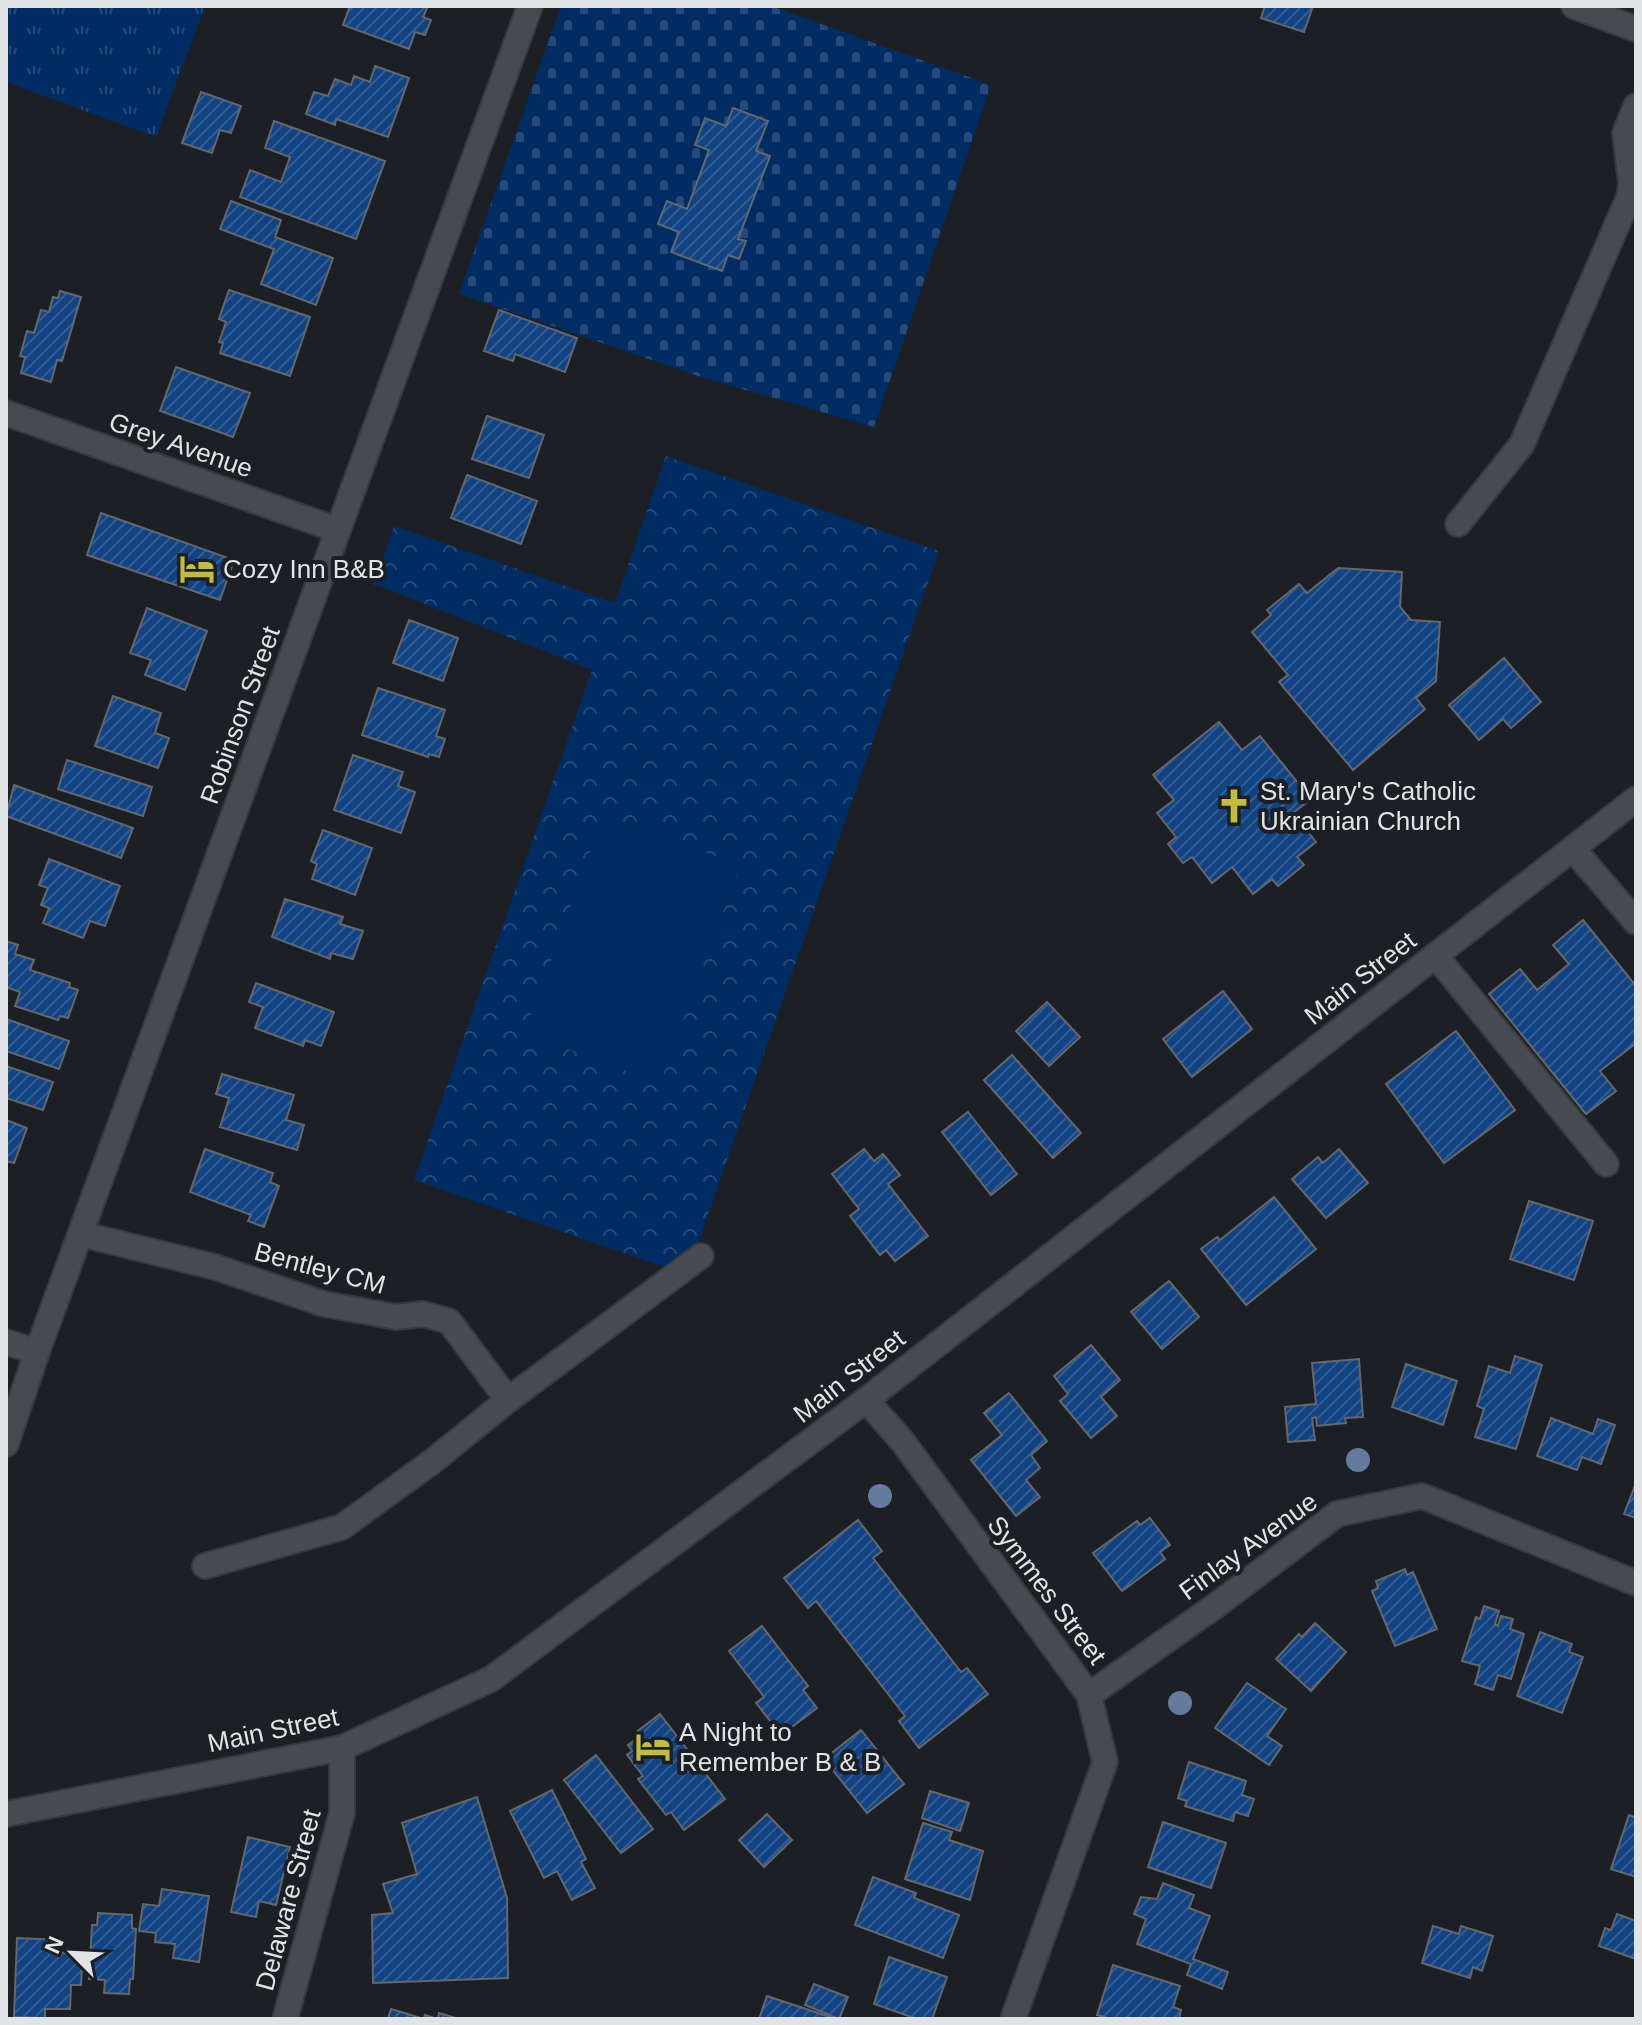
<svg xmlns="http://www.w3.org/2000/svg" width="1642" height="2025" font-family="Helvetica,sans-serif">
	<defs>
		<pattern id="grass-tufts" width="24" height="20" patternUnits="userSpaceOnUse" patternTransform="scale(2)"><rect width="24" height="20" fill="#002c64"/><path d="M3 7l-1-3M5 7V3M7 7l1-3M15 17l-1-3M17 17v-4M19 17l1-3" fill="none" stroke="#254a7a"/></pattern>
		<pattern id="cemetery-stones" width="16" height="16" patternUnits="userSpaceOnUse" patternTransform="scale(2)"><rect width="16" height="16" fill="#002c64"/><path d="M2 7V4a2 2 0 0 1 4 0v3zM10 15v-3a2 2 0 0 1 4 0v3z" fill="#254a7a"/></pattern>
		<pattern id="park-crowns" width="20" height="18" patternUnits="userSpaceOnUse" patternTransform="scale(2)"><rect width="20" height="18" fill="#002c64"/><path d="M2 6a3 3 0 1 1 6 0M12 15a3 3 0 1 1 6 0" fill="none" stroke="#254a7a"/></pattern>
		<pattern id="building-hatch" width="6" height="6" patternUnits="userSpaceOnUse" patternTransform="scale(2)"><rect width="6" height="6" fill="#114281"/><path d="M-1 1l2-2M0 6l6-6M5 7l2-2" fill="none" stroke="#335d93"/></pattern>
	</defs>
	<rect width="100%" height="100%" fill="#1c1f23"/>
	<path fill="url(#grass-tufts)" d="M6 6H205L156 137 6 82Z"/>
	<path fill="url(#cemetery-stones)" d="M561 6H771L991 85 874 427 704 378 459 294Z"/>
	<path fill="url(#park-crowns)" d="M666 456 939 551 687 1275 414 1180 592 670 374 584 394 526 615 603Z"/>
	<path fill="#002c64" d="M604 815 740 865 660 1083 524 1033Z"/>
	<g fill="url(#building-hatch)" stroke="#64676c" stroke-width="2">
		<path d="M350 6H428L423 17 431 20 425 35 415 32 409 49 343 25Z"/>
		<path d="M1265 6H1313L1304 32 1261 18Z"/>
		<path d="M375 66 409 78 388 137 336 119 335 125 306 114 314 92 328 96 335 79 351 85 354 76 370 82Z"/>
		<path d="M201 92 241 106 231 133 220 130 212 153 182 143Z"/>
		<path d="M733 108 768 121 756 151 770 156 738 239 746 241 739 259 728 255 722 271 671 252 679 232 658 224 667 201 687 209 709 150 695 145 705 118 726 126Z"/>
		<path d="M274 121 385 161 356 239 240 197 250 170 281 182 290 157 265 148Z"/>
		<path d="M231 201 281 220 275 237 333 258 316 305 261 284 274 249 220 229Z"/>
		<path d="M229 290 310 317 290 376 220 353 223 343 219 342 226 322 219 319Z"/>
		<path d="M60 291 81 297 62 361 57 360 51 382 21 373 25 357 20 356 27 331 34 333 41 310 49 312 53 297 58 298Z"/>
		<path d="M499 310 577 338 565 372 515 354 513 361 484 351Z"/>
		<path d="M176 367 250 393 233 437 160 411Z"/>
		<path d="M487 416 544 435 529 478 472 459Z"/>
		<path d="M467 475 537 501 521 544 451 518Z"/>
		<path d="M101 513 234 560 220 600 87 555Z"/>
		<path d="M1338 568 1402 572 1400 607 1411 620 1440 622 1436 681 1416 698 1425 709 1353 770 1279 682 1288 675 1252 632 1271 615 1267 610 1299 584 1307 593Z"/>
		<path d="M147 608 207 631 185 690 145 675 151 660 130 653Z"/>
		<path d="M409 620 458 638 443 681 393 663Z"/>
		<path d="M1504 658 1541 702 1511 728 1503 719 1479 740 1449 705Z"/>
		<path d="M378 688 445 710 436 736 445 739 439 757 429 754 428 757 362 735Z"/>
		<path d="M113 696 161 713 155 733 169 738 158 768 95 746Z"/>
		<path d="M1219 722 1242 750 1260 736 1311 799 1293 813 1316 842 1297 857 1304 865 1278 886 1272 879 1253 894 1232 867 1212 883 1192 857 1183 863 1168 844 1176 837 1157 813 1174 800 1153 775Z"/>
		<path d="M353 755 403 772 398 786 415 792 401 833 334 810Z"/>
		<path d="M67 760 152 787 143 816 58 789Z"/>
		<path d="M14 785 133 828 121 858 6 816Z"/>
		<path d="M323 830 372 848 355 895 312 879 317 864 311 861Z"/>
		<path d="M49 859 120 886 105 926 90 921 83 938 43 923 49 908 41 905 48 888 39 885Z"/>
		<path d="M285 899 343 917 340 924 363 931 353 959 331 953 330 959 272 937Z"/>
		<path d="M1583 920 1636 986V1045L1635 1044 1600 1071 1616 1091 1586 1114 1489 994 1520 969 1537 990 1569 964 1553 945Z"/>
		<path d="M6 941 18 945 15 954 34 960 30 970 70 983 69 987 78 990 68 1018 60 1016 58 1020 15 1006 20 992 6 987Z"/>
		<path d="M256 983 334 1012 321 1046 305 1040 303 1046 255 1028 263 1007 249 1002Z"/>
		<path d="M1223 991 1252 1029 1192 1077 1163 1039Z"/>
		<path d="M1047 1002 1080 1037 1049 1066 1016 1031Z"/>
		<path d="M6 1019 69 1041 59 1069 6 1051Z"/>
		<path d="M1456 1031 1515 1110 1444 1163 1386 1084Z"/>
		<path d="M1012 1055 1081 1133 1053 1158 984 1080Z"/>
		<path d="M6 1066 53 1082 43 1110 6 1098Z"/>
		<path d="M222 1074 294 1095 286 1120 304 1125 297 1150 220 1127 229 1098 216 1094Z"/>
		<path d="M968 1112 1017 1174 991 1195 942 1132Z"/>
		<path d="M6 1120 27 1128 14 1163 6 1161Z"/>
		<path d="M205 1149 273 1173 270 1182 279 1186 264 1227 248 1221 251 1215 190 1192Z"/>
		<path d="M864 1149 874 1161 883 1154 900 1175 888 1184 928 1236 895 1261 886 1250 880 1255 850 1216 859 1209 832 1174Z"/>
		<path d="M1339 1149 1368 1183 1326 1218 1292 1179 1318 1157 1323 1163Z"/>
		<path d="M1274 1197 1316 1249 1246 1305 1201 1249 1217 1237 1220 1240Z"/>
		<path d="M1529 1201 1593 1221 1574 1280 1510 1259Z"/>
		<path d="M1169 1281 1199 1317 1162 1349 1131 1312Z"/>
		<path d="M1091 1345 1120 1380 1101 1397 1117 1416 1091 1438 1060 1401 1068 1394 1054 1376Z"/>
		<path d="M1515 1356 1542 1365 1516 1449 1475 1437 1484 1409 1477 1406 1489 1366 1510 1373Z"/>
		<path d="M1359 1359 1363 1417 1345 1418 1346 1423 1317 1426 1316 1417 1312 1418 1315 1440 1288 1442 1285 1407 1316 1404 1312 1363Z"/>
		<path d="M1406 1364 1457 1381 1443 1425 1392 1407Z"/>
		<path d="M1009 1393 1047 1441 1031 1455 1040 1468 1026 1480 1040 1497 1016 1516 971 1460 1002 1435 984 1413Z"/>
		<path d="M1551 1418 1593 1434 1598 1419 1615 1425 1601 1464 1582 1457 1577 1470 1537 1456Z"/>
		<path d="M1636 1483V1518L1624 1514Z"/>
		<path d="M1150 1518 1170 1545 1160 1552 1165 1559 1122 1591 1093 1553 1137 1521 1140 1525Z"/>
		<path d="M858 1520 882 1551 873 1558 961 1672 967 1668 988 1694 919 1748 899 1721 905 1716 816 1601 808 1608 784 1578Z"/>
		<path d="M1405 1569 1407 1575 1413 1572 1437 1629 1395 1646 1372 1591 1378 1588 1376 1581Z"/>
		<path d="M1484 1606 1499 1611 1495 1624 1498 1626 1501 1616 1513 1619 1510 1629 1524 1634 1511 1679 1498 1675 1493 1690 1475 1684 1480 1666 1462 1661 1476 1617 1480 1619Z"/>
		<path d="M1315 1623 1346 1652 1311 1691 1276 1659 1299 1634 1302 1637Z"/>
		<path d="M762 1626 808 1686 803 1690 817 1708 781 1735 756 1703 764 1697 729 1651Z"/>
		<path d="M1540 1632 1572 1644 1569 1652 1583 1657 1562 1713 1517 1696Z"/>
		<path d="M1247 1683 1286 1709 1267 1736 1282 1746 1269 1765 1215 1728Z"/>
		<path d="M660 1714 725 1799 684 1830 671 1812 666 1815 638 1779 643 1776 627 1755 632 1751 628 1745 639 1737 635 1733Z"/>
		<path d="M861 1730 904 1784 867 1813 824 1759Z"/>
		<path d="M596 1755 653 1829 621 1853 564 1780Z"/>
		<path d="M1189 1762 1246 1781 1242 1795 1254 1799 1248 1816 1235 1812 1233 1821 1185 1806 1187 1801 1178 1798Z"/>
		<path d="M552 1790 586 1859 581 1862 595 1888 572 1900 557 1871 544 1878 510 1811Z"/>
		<path d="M930 1791 969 1803 960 1831 922 1818Z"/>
		<path d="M477 1797 507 1898 508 1978 373 1983 372 1915 393 1913 383 1884 417 1874 402 1823Z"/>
		<path d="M767 1814 792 1840 764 1867 739 1840Z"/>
		<path d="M1629 1815 1636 1818V1877L1611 1869Z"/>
		<path d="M1163 1822 1226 1843 1211 1888 1148 1867Z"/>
		<path d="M923 1823 952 1832 949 1840 983 1851 970 1900 905 1879Z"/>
		<path d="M248 1837 290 1847 276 1905 259 1901 256 1917 231 1912Z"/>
		<path d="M873 1877 916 1893 914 1898 959 1915 943 1958 855 1925Z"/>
		<path d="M1163 1883 1194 1895 1189 1908 1210 1916 1193 1959 1228 1972 1222 1989 1187 1975 1191 1964 1137 1944 1146 1919 1134 1914 1141 1897 1157 1899Z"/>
		<path d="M162 1889 209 1896 199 1962 173 1958 175 1944 155 1942 156 1933 139 1931 143 1904 159 1906Z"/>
		<path d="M98 1913 132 1915V1928L136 1929 133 1979H130L129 1994 104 1993 105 1980 89 1979 92 1925H97Z"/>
		<path d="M1617 1914 1636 1921V1959L1599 1946 1605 1928 1611 1930Z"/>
		<path d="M1433 1926 1459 1934 1461 1926 1493 1936 1482 1971 1473 1967 1470 1978 1422 1963Z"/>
		<path d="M17 1938 63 1940V1953H83L81 1985H71L70 2009H45V2018L14 2017Z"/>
		<path d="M889 1957 947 1977 932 2019H917L874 2004Z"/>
		<path d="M1113 1965 1180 1986 1173 2007 1181 2010 1179 2019H1111L1097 2015Z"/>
		<path d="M814 1984 848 1997 839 2019 805 2005Z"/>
		<path d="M767 1996 836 2019H759Z"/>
		<path d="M391 2009 424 2019 425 2015 438 2019 439 2013 459 2019H388Z"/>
	</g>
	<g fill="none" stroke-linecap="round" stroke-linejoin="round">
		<g stroke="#37393c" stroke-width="28">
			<g id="minor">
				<path d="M1574 6 1636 29"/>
				<path d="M6 413 338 530"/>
				<path d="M1458 524 1522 444 1629 197 1631 183 1625 133 1636 106"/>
				<path d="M1573 849 1636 922"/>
				<path d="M1435 955 1606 1164"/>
				<path d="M81 1234 215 1267 324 1304 396 1317 423 1314 449 1321 508 1400"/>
				<path d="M6 1342 37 1352"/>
				<path d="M866 1400 903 1442 1089 1695 1105 1762 1013 2019"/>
				<path d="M6 1444 37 1352 530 6"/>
				<path d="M205 1566 342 1527 433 1461 508 1400 701 1256"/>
				<path d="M1089 1695 1218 1604 1337 1514 1422 1496 1636 1583"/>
				<path d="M6 1814 342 1748 491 1679 866 1400 1636 799"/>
				<path d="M285 2019 342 1813V1748"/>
			</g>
		</g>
		<use href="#minor" stroke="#474a4f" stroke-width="24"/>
	</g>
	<g fill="#647b9b">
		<circle cx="1358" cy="1460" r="12"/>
		<circle cx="880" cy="1496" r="12"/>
		<circle cx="1180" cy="1703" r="12"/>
	</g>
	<defs>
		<g id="hotel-bare" transform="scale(2.76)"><path d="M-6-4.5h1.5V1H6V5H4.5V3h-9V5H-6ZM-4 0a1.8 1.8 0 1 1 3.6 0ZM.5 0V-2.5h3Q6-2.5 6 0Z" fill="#c2bd3f" stroke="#1c1f23" stroke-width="2.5" paint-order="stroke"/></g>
		<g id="church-bare" transform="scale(2.76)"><path d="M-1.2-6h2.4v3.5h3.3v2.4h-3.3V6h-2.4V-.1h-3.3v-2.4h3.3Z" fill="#c2bd3f" stroke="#1c1f23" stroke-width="2.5" paint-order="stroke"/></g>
	</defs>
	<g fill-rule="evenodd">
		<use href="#hotel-bare" x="197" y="569"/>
		<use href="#church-bare" x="1234" y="806"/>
		<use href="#hotel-bare" x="653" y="1747"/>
	</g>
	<g text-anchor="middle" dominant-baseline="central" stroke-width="8" stroke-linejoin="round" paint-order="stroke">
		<g font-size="26" fill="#e1e3e6" stroke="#1c1f23">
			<text transform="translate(181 445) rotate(19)">Grey Avenue</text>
			<text transform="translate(240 715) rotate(-70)">Robinson Street</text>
			<text transform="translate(1360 978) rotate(-38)">Main Street</text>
			<text transform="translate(320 1268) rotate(15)">Bentley CM</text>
			<text transform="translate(849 1376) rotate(-38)">Main Street</text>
			<text transform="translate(1248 1546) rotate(-36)">Finlay Avenue</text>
			<text transform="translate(1047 1590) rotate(53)">Symmes Street</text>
			<text transform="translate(273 1730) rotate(-12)">Main Street</text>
			<text transform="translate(288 1900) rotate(-75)">Delaware Street</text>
		</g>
		<g font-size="26" fill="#e1e3e6" stroke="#1c1f23" text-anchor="start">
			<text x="223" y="569">Cozy Inn B&amp;B</text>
			<text x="1260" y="791">St. Mary's Catholic<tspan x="1260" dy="30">Ukrainian Church</tspan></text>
			<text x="679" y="1732">A Night to<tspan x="679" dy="30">Remember B &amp; B</tspan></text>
		</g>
	</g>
	<rect width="1642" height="2025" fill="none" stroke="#e1e3e6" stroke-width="16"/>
	<g transform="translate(72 1953) rotate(294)" stroke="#1c1f23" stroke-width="6" paint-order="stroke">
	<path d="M0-6L14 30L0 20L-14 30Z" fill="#e1e3e6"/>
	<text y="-12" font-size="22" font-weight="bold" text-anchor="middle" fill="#e1e3e6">N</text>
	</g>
</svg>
